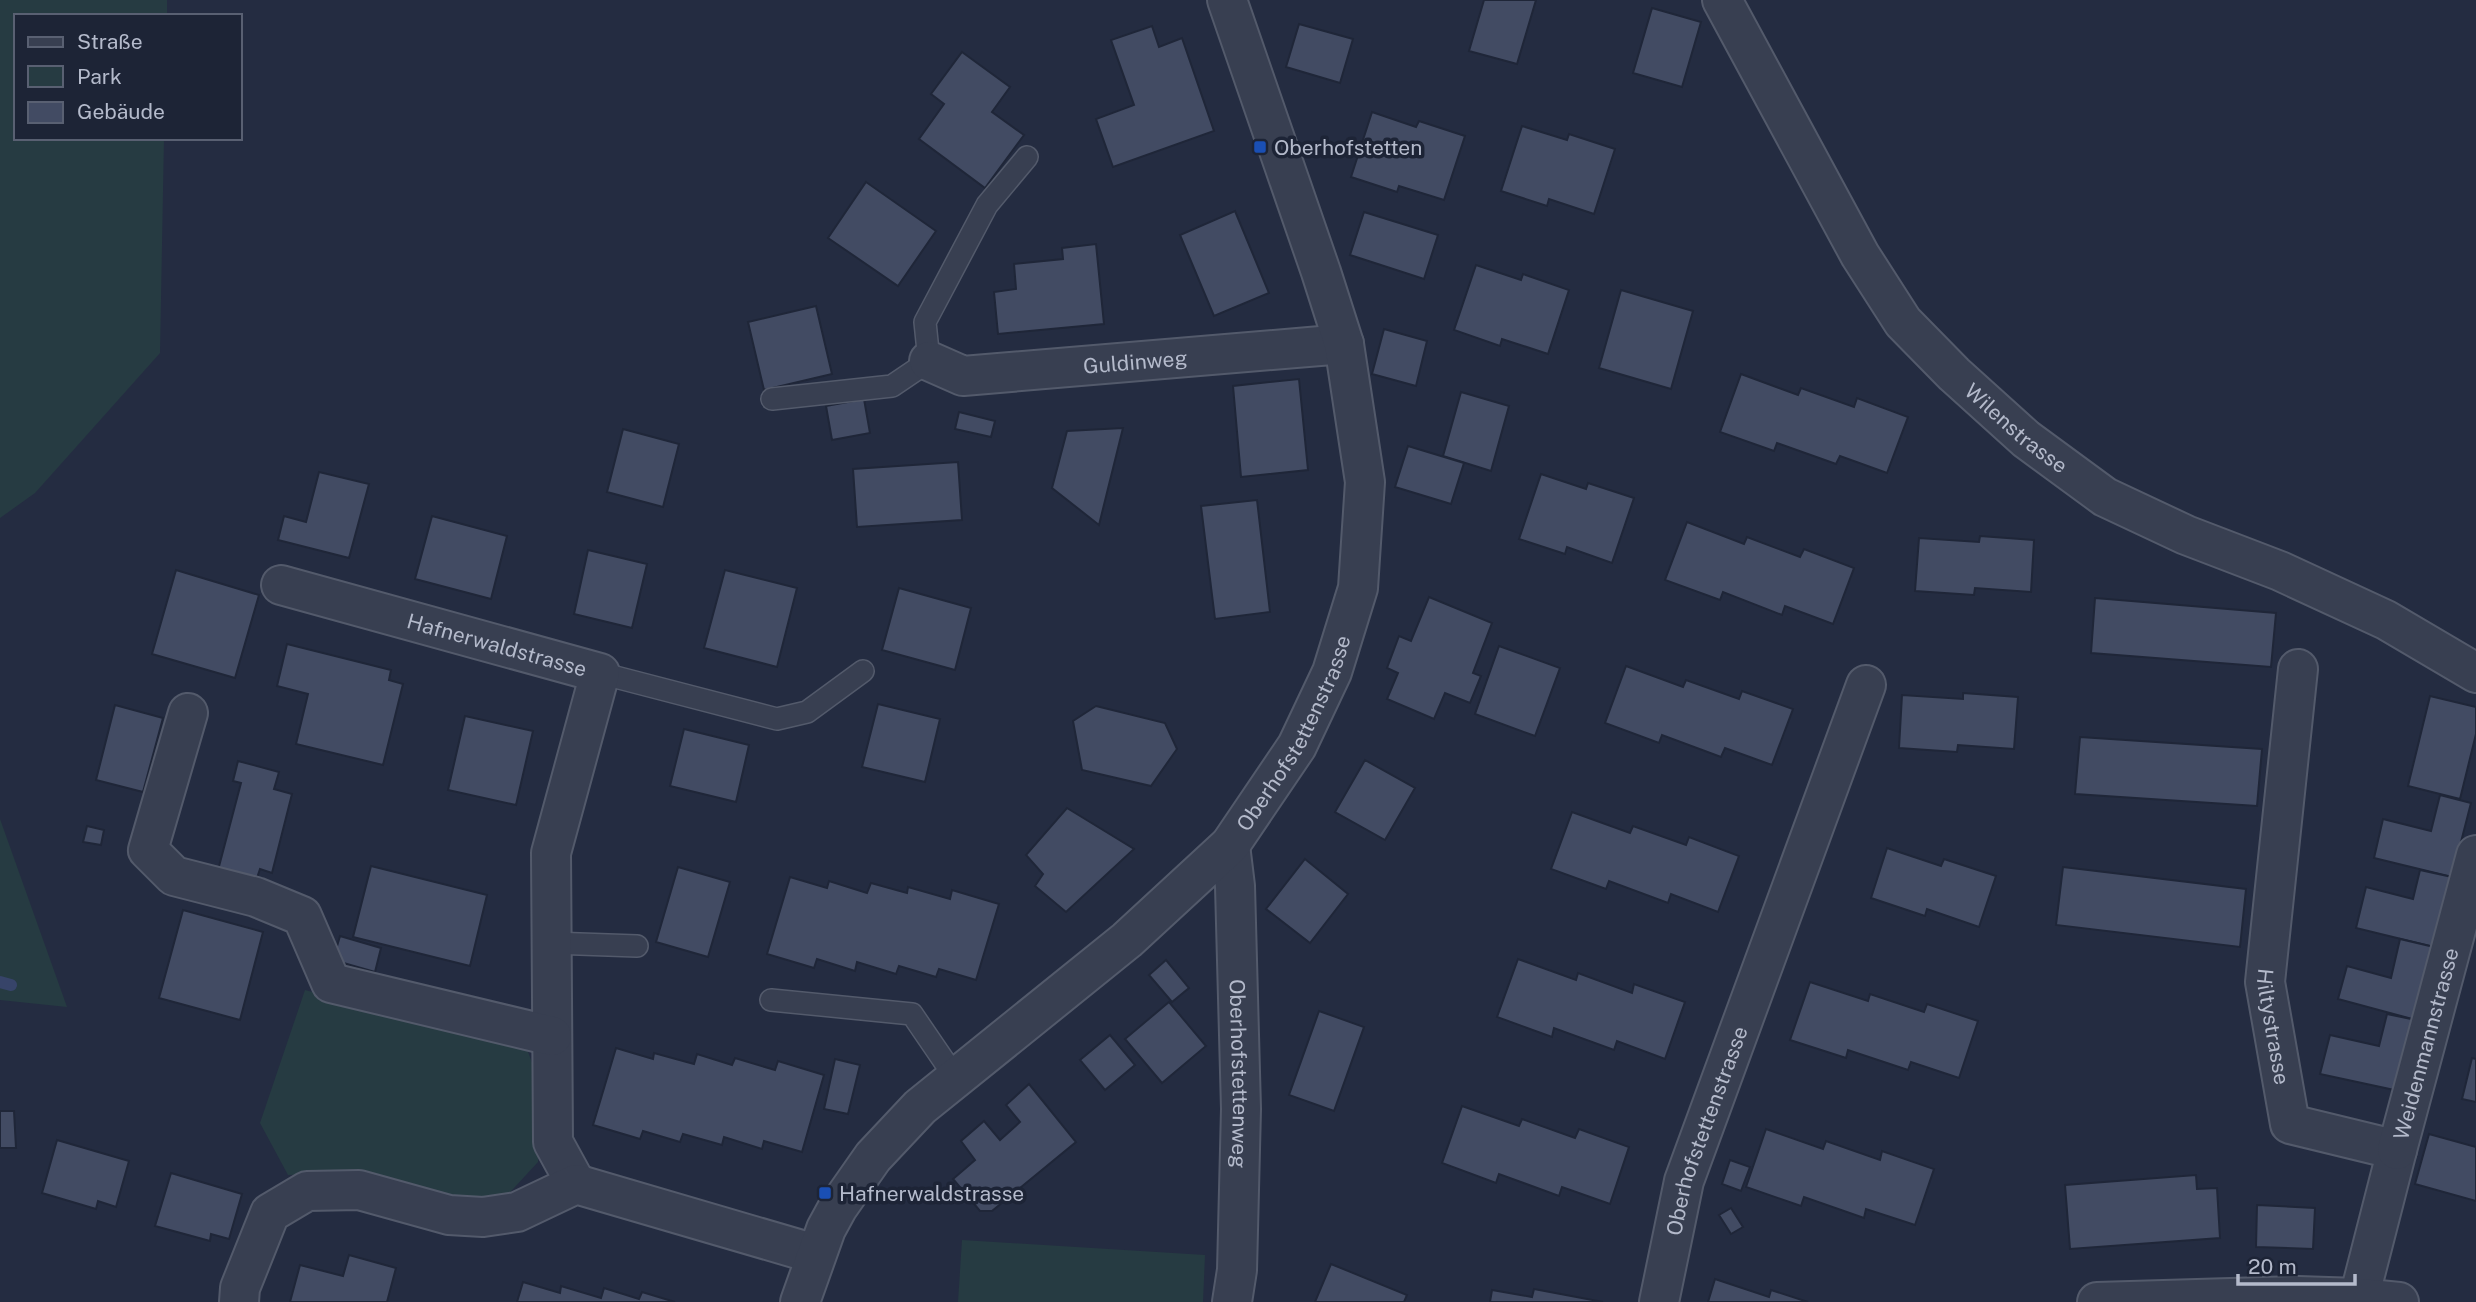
<svg xmlns="http://www.w3.org/2000/svg" width="2476" height="1302" font-family="'Public Sans',sans-serif">
	<rect width="100%" height="100%" fill="#242c41"/>
	<g fill="#263b42">
		<path d="M0 0H167V16H16V138H164L160 353 35 493 0 518Z"/>
		<path d="M0 819 67 1007 0 1000Z"/>
		<path d="M305 990 527 1049 539 1082 538 1162 501 1202H466L362 1173 288 1175 260 1123Z"/>
		<path d="M962 1240 1205 1255 1203 1302H958Z"/>
	</g>
	<g fill="none" stroke-linecap="round" stroke-linejoin="round">
		<path stroke="#374469" stroke-width="12" d="M0 982 11 985"/>
	</g>
	<g fill="#424b63" stroke="#1f2638" stroke-width="2">
		<path d="M1484 0H1536L1517 64 1469 51Z"/>
		<path d="M1652 8 1701 22 1682 87 1633 73Z"/>
		<path d="M1299 24 1353 39 1340 83 1286 67Z"/>
		<path d="M1152 26 1159 47 1182 38 1214 131 1113 167 1096 119 1134 105 1111 40Z"/>
		<path d="M962 52 1010 87 992 112 1024 135 985 188 919 139 944 104 931 94Z"/>
		<path d="M1372 112 1416 127 1419 121 1465 136 1444 200 1399 186 1397 192 1351 177Z"/>
		<path d="M1522 126 1567 140 1569 134 1615 149 1594 214 1549 199 1547 206 1501 191Z"/>
		<path d="M866 182 936 231 898 286 828 238Z"/>
		<path d="M1235 211 1269 293 1214 316 1180 235Z"/>
		<path d="M1364 212 1438 235 1424 279 1350 255Z"/>
		<path d="M1096 244 1104 324 998 334 994 292 1016 289 1014 264 1063 259 1062 248Z"/>
		<path d="M1476 265 1521 280 1523 274 1569 290 1548 354 1502 339 1500 346 1454 330Z"/>
		<path d="M1621 290 1693 311 1671 389 1599 368Z"/>
		<path d="M816 306 832 374 764 390 748 322Z"/>
		<path d="M1384 329 1427 341 1416 386 1372 374Z"/>
		<path d="M1741 374 1798 395 1801 388 1854 407 1857 398 1908 417 1887 473 1840 456 1836 464 1777 443 1774 451 1720 432Z"/>
		<path d="M1299 379 1308 470 1241 477 1233 386Z"/>
		<path d="M1461 392 1509 406 1491 471 1443 456Z"/>
		<path d="M864 399 870 433 832 440 826 406Z"/>
		<path d="M959 412 995 421 991 437 955 429Z"/>
		<path d="M1123 428 1099 525 1052 488 1067 431Z"/>
		<path d="M623 429 679 444 663 507 607 492Z"/>
		<path d="M1408 446 1464 463 1451 504 1395 487Z"/>
		<path d="M958 462 962 520 857 527 853 469Z"/>
		<path d="M319 472 369 484 349 558 278 540 284 516 306 522Z"/>
		<path d="M1541 474 1586 489 1588 483 1634 498 1612 563 1567 547 1565 554 1519 539Z"/>
		<path d="M1257 500 1270 612 1215 619 1201 506Z"/>
		<path d="M432 516 507 536 491 599 415 579Z"/>
		<path d="M1687 522 1744 544 1747 537 1800 557 1804 549 1854 568 1833 624 1785 606 1782 615 1723 592 1720 600 1665 580Z"/>
		<path d="M1980 536 2034 540 2031 592 1975 588 1974 595 1915 591 1919 538 1979 542Z"/>
		<path d="M588 550 647 564 632 628 574 614Z"/>
		<path d="M176 570 259 595 235 678 152 654Z"/>
		<path d="M725 570 797 588 777 667 704 648Z"/>
		<path d="M899 588 971 608 955 670 882 650Z"/>
		<path d="M1429 597 1492 623 1473 673 1481 676 1470 703 1445 693 1434 719 1387 699 1398 673 1387 668 1399 636 1411 641Z"/>
		<path d="M2095 598 2276 613 2271 667 2091 653Z"/>
		<path d="M287 644 391 670 389 680 403 684 383 765 296 744 308 694 277 686Z"/>
		<path d="M1499 646 1560 668 1535 736 1475 714Z"/>
		<path d="M1626 666 1683 687 1686 680 1739 699 1742 691 1793 709 1772 765 1725 748 1721 757 1662 735 1659 743 1605 723Z"/>
		<path d="M1963 693 2018 697 2014 749 1958 745 1957 752 1899 748 1902 695 1963 699Z"/>
		<path d="M2430 696 2476 707V734L2460 799 2408 786Z"/>
		<path d="M878 704 940 719 925 782 862 767Z"/>
		<path d="M115 705 163 718 143 792 96 780Z"/>
		<path d="M1096 706 1165 723 1177 749 1151 786 1082 770 1073 721Z"/>
		<path d="M465 716 533 731 516 805 448 790Z"/>
		<path d="M684 729 749 745 736 802 670 786Z"/>
		<path d="M2080 737 2262 749 2257 806 2075 794Z"/>
		<path d="M1365 760 1415 788 1385 840 1335 812Z"/>
		<path d="M238 761 279 772 274 789 292 794 272 873 260 869 255 884 217 874 241 783 233 781Z"/>
		<path d="M2440 795 2471 803 2452 877 2374 858 2383 819 2431 831Z"/>
		<path d="M1067 808 1134 849 1066 912 1035 886 1043 874 1026 855Z"/>
		<path d="M1572 812 1630 833 1633 826 1686 845 1689 837 1739 856 1718 912 1671 894 1668 903 1609 881 1606 889 1551 869Z"/>
		<path d="M87 826 104 830 101 845 83 842Z"/>
		<path d="M1887 848 1941 866 1944 859 1996 876 1979 927 1927 909 1925 916 1871 898Z"/>
		<path d="M1305 859 1348 894 1310 943 1266 909Z"/>
		<path d="M371 866 487 895 470 966 353 937Z"/>
		<path d="M678 867 730 882 708 957 656 942Z"/>
		<path d="M2063 867 2246 889 2240 947 2056 925Z"/>
		<path d="M2420 870 2452 877 2434 947 2356 928 2366 887 2413 899Z"/>
		<path d="M790 877 827 888 829 881 867 893 871 883 907 893 908 887 950 899 952 890 999 904 976 980 939 969 936 977 899 966 896 974 857 962 855 971 817 959 814 968 767 954Z"/>
		<path d="M183 910 263 932 240 1020 159 998Z"/>
		<path d="M340 936 381 948 375 972 333 960Z"/>
		<path d="M2400 939 2434 947 2416 1020 2338 999 2347 966 2391 978Z"/>
		<path d="M1518 959 1576 980 1578 973 1632 993 1634 984 1685 1002 1665 1059 1617 1041 1614 1050 1554 1028 1552 1037 1497 1017Z"/>
		<path d="M1166 960 1189 988 1172 1002 1149 975Z"/>
		<path d="M1810 982 1868 1001 1870 994 1924 1012 1927 1004 1978 1021 1959 1078 1911 1062 1908 1070 1848 1050 1846 1058 1790 1040Z"/>
		<path d="M1169 1002 1206 1046 1162 1083 1125 1039Z"/>
		<path d="M1319 1011 1364 1027 1334 1111 1289 1095Z"/>
		<path d="M2387 1014 2416 1020 2399 1091 2320 1074 2330 1035 2379 1046Z"/>
		<path d="M1110 1035 1135 1065 1105 1090 1080 1060Z"/>
		<path d="M616 1048 653 1059 654 1053 694 1064 697 1054 732 1065 735 1058 775 1070 778 1061 824 1075 802 1152 764 1141 762 1149 724 1137 722 1145 683 1134 680 1142 643 1131 640 1139 593 1125Z"/>
		<path d="M2472 1058 2476 1059V1102L2462 1099Z"/>
		<path d="M835 1059 860 1065 848 1114 824 1109Z"/>
		<path d="M1029 1084 1076 1142 992 1211H980L953 1179 975 1160 961 1141 984 1121 1000 1140 1020 1122 1006 1105Z"/>
		<path d="M1462 1106 1519 1126 1522 1119 1575 1138 1579 1129 1629 1147 1610 1204 1562 1187 1559 1196 1499 1174 1496 1183 1442 1163Z"/>
		<path d="M0 1111H14L16 1148H0Z"/>
		<path d="M1766 1129 1823 1149 1826 1141 1880 1160 1882 1151 1934 1169 1915 1225 1866 1209 1864 1218 1804 1197 1801 1206 1746 1187Z"/>
		<path d="M2429 1134 2476 1147V1201L2415 1184Z"/>
		<path d="M57 1140 129 1161 116 1207 98 1201 96 1209 42 1193Z"/>
		<path d="M1730 1160 1750 1167 1741 1191 1722 1184Z"/>
		<path d="M171 1173 242 1194 229 1239 211 1234 210 1241 155 1226Z"/>
		<path d="M2196 1175 2197 1189 2217 1188 2220 1238 2070 1249 2065 1185Z"/>
		<path d="M2257 1205 2315 1208 2313 1249 2256 1247Z"/>
		<path d="M1731 1208 1743 1227 1731 1234 1719 1215Z"/>
		<path d="M349 1255 396 1268 387 1302H290L300 1265 343 1276Z"/>
		<path d="M1331 1264 1407 1295 1404 1302H1315Z"/>
		<path d="M1715 1279 1769 1297 1771 1290 1808 1302H1708Z"/>
		<path d="M523 1282 560 1293 561 1286 601 1298 604 1288 639 1299 642 1292 675 1302H517Z"/>
		<path d="M1534 1289 1603 1302H1490L1492 1290 1532 1297Z"/>
	</g>
	<g fill="none" stroke-linecap="round" stroke-linejoin="round">
		<g stroke="#535a6b" stroke-width="24">
			<g id="lane">
				<path d="M772 399 892 386 929 361 925 322 987 205 1027 157"/>
				<path d="M600 673 777 719 807 712 863 671"/>
				<path d="M551 943 637 946"/>
				<path d="M771 1000 912 1014 955 1077"/>
			</g>
		</g>
		<g stroke="#535a6b" stroke-width="42">
			<g id="street">
				<path id="s1" d="M1722 0 1860 255 1903 322 1954 374 2026 439 2105 497 2186 535 2280 571 2386 620 2476 673"/>
				<path id="s2" d="M929 361 963 376 1344 344"/>
				<path id="s3" d="M281 585 600 673 551 853 553 1142 576 1184"/>
				<path id="s4" d="M2298 669 2265 982 2290 1124 2397 1150 2359 1298"/>
				<path d="M188 713 148 850 174 876 256 897 302 916 331 983 552 1036"/>
				<path id="s5" d="M1230 845 1235 886 1241 1109 1237 1270 1232 1302"/>
				<path id="s6" d="M2397 1150 2476 855"/>
				<path d="M239 1302 240 1288 270 1213 307 1191 359 1190 449 1215 483 1217 517 1212 576 1184 815 1254"/>
				<path id="s7" d="M800 1302 826 1229 838 1207 873 1157 920 1107 1127 940 1230 845 1297 746 1332 672 1358 588 1365 482 1344 344 1321 272 1227 0"/>
				<path id="s8" d="M1659 1302 1684 1181 1866 685"/>
				<path d="M2097 1302 2298 1296 2359 1298 2399 1302"/>
			</g>
		</g>
		<use href="#lane" stroke="#383f51" stroke-width="21"/>
		<use href="#street" stroke="#383f51" stroke-width="38"/>
	</g>
	<g fill="#1a4fb4" stroke="#1d2436" stroke-width="2.5">
		<rect x="1253" y="140" width="14" height="14" rx="3.5"/>
		<rect x="818" y="1186" width="14" height="14" rx="3.5"/>
	</g>
	<g text-anchor="middle" dominant-baseline="central" stroke-width="7" stroke-linejoin="round" paint-order="stroke">
		<g font-size="21" fill="#b4bacb" stroke="#1d2436" text-anchor="start">
			<text x="1274" y="147">Oberhofstetten</text>
			<text x="839" y="1193">Hafnerwaldstrasse</text>
		</g>
		<g font-size="21" fill="#b4bacb" stroke="#1d2436">
			<text stroke="none"><textPath href="#s2" startOffset="210">Guldinweg</textPath></text>
			<text stroke="none"><textPath href="#s1" startOffset="525">Wilenstrasse</textPath></text>
			<text stroke="none"><textPath href="#s3" startOffset="224">Hafnerwaldstrasse</textPath></text>
			<text stroke="none"><textPath href="#s7" startOffset="768">Oberhofstettenstrasse</textPath></text>
			<text stroke="none"><textPath href="#s4" startOffset="360">Hiltystrasse</textPath></text>
			<text stroke="none"><textPath href="#s6" startOffset="110">Weidenmannstrasse</textPath></text>
			<text stroke="none"><textPath href="#s5" startOffset="229">Oberhofstettenweg</textPath></text>
			<text stroke="none"><textPath href="#s8" startOffset="178">Oberhofstettenstrasse</textPath></text>
		</g>
	</g>
	<rect x="14" y="14" width="228" height="126" fill="#1d2436" stroke="#596072" stroke-width="2"/>
	<rect x="28" y="37" width="35" height="10" fill="#383f51" stroke="#596072" stroke-width="2"/>
	<text x="77" y="49" font-size="21" fill="#b4bacb">Straße</text>
	<rect x="28" y="66" width="35" height="21" fill="#263b42" stroke="#596072" stroke-width="2"/>
	<text x="77" y="84" font-size="21" fill="#b4bacb">Park</text>
	<rect x="28" y="102" width="35" height="21" fill="#424b63" stroke="#596072" stroke-width="2"/>
	<text x="77" y="119" font-size="21" fill="#b4bacb">Gebäude</text>
	<path d="M2238 1274v10h117v-10" fill="none" stroke="#b4bacb" stroke-width="3.5"/>
	<text x="2248" y="1274" font-size="21" fill="#b4bacb" stroke="#1d2436" stroke-width="5" paint-order="stroke">20 m</text>
</svg>
